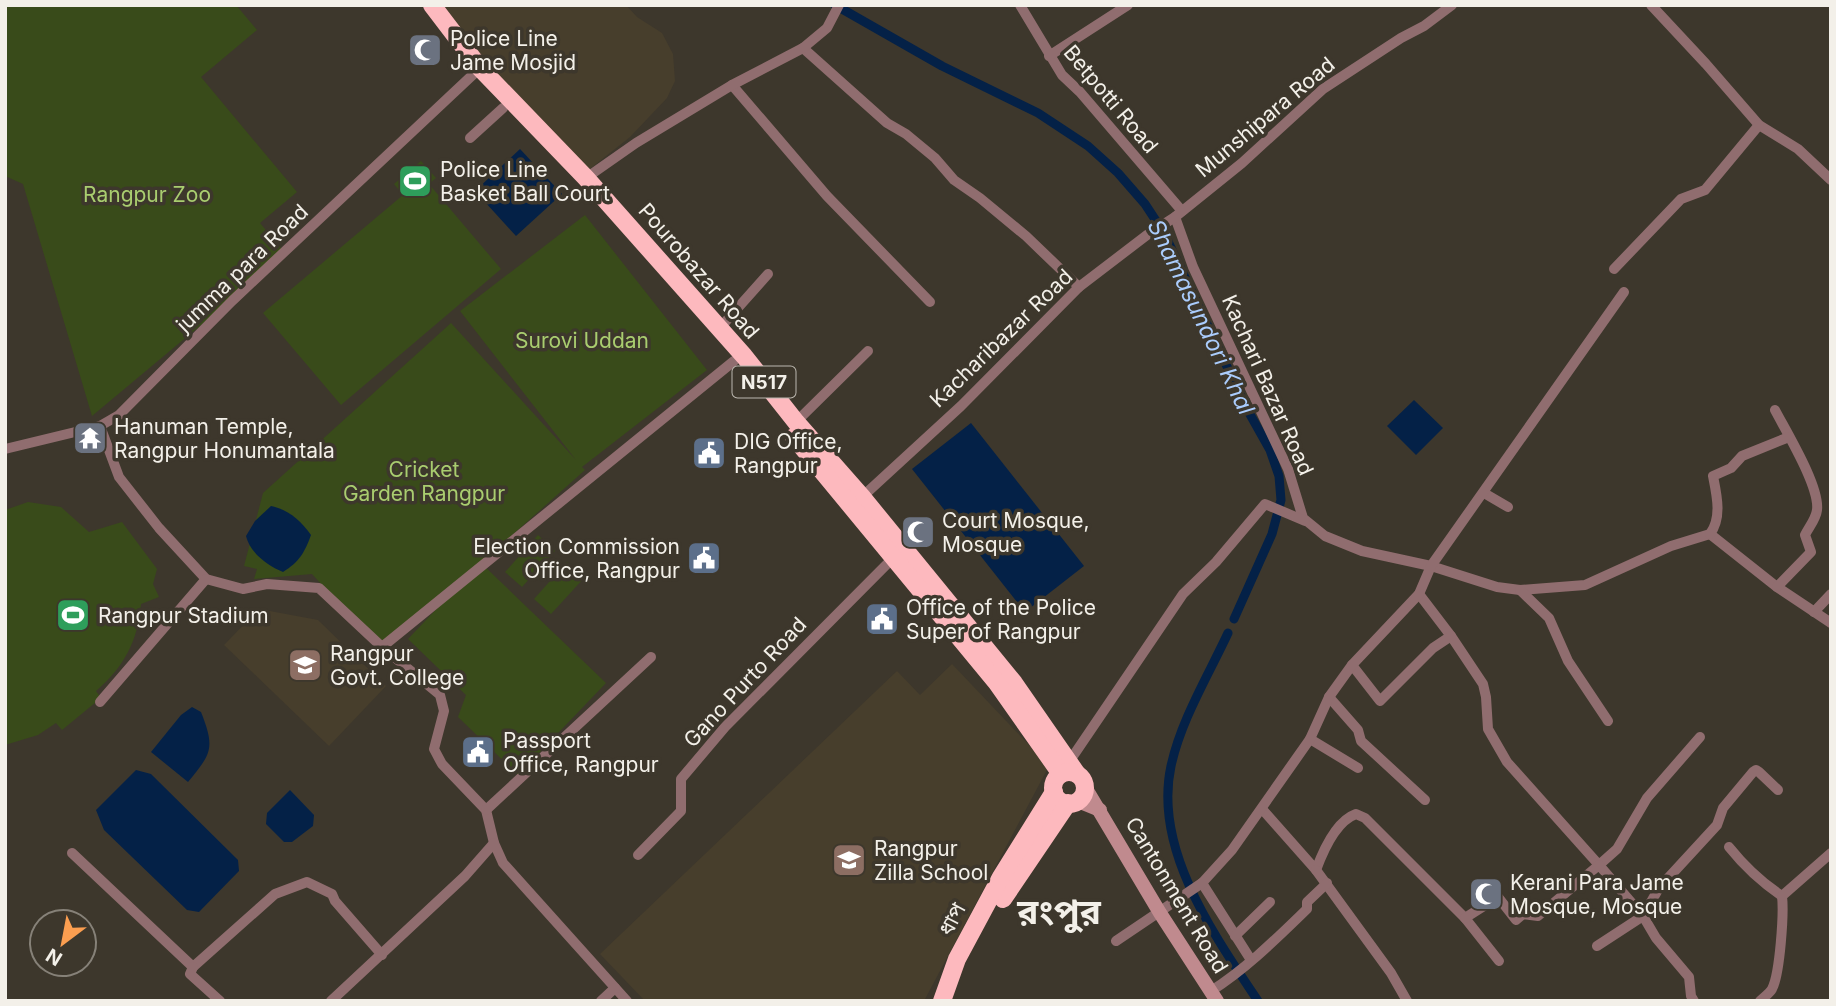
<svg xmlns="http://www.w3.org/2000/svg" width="1836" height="1006" font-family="Inter,'Noto Sans Bengali',sans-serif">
	<rect width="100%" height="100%" fill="#3d372c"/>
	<g fill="#473e2c">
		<path d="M423 5H626L637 17 662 33 673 54 675 81 667 98 630 137 586 172 468 66Z"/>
		<path d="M259 609 318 620 386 686 329 746 224 645Z"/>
		<path d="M952 664 1049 766 924 1001H645L600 954 897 671 920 695Z"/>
	</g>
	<g fill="#394b1a">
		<path d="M5 5H236L257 30 201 77 297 192 260 223 286 254 92 416 23 184 5 176Z"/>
		<path d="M421 161 436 178 429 184 501 269 341 405 263 313 403 195 394 184Z"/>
		<path d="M585 215 707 370 582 467 585 470 481 563 606 683 518 775 458 717 466 695 408 639 464 580 383 652 312 574 254 579 257 569 244 566 263 493 451 323 576 460 460 311Z"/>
		<path d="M28 502 61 507 89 532 122 522 157 569 153 584 159 597 141 604C138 641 124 667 96 691L101 698 62 730 56 723 38 735 5 745V510Z"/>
		<path d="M538 535 555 551 522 587 505 572Z"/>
		<path d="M567 562 584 578 551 614 534 599Z"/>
	</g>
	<g fill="#042147">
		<path d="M520 149 562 194 516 236 475 191Z"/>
		<path d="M1414 400 1443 428 1416 455 1387 426Z"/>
		<path d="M971 423 1084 566 1025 612 912 469Z"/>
		<path d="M271 506C289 510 300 520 311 535 305 552 299 562 283 572 268 566 250 553 246 536L255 521Z"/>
		<path d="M192 707 201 712C215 748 212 753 188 782L151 752 181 715Z"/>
		<path d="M136 770 151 774 238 860 239 871 199 912 187 910 104 830 96 810Z"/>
		<path d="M290 790 314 815 313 826 292 842H284L266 824 267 813Z"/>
	</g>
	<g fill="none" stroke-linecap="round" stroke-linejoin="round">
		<g stroke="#042147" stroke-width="9">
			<path d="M835 5 942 66 1038 113 1088 146 1118 173 1145 204 1164 233 1247 409 1270 450 1279 476 1281 500 1272 534 1234 619"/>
			<path d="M1228 633C1208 676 1181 720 1171 766 1153 849 1214 935 1258 1001"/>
		</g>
		<g stroke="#906d6f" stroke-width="10">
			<path d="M1020 5 1062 75 1080 92 1182 211"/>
			<path d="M1651 5 1706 64 1759 125 1798 149 1831 180"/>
			<path d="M803 48 887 123 906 134 935 158 954 180 980 198 1026 236 1079 287"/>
			<path d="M1049 56 1128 5"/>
			<path d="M732 85 827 196 930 302"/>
			<path d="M470 138 503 108"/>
			<path d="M586 178 636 143 732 85 803 48 827 28 839 5"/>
			<path d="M1175 217 1193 267 1288 469 1303 518 1325 536 1362 551 1431 566 1497 587 1520 590 1585 585 1671 546 1710 534 1777 587 1831 623"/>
			<path d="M1614 269 1681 199 1705 190 1759 125"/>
			<path d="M719 329 768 274"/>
			<path d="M1775 410C1787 433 1820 487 1817 510 1816 519 1809 527 1805 535L1811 552 1777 587"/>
			<path d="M796 422 868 351"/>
			<path d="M100 426 119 477 159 528 206 579 243 589 267 584 319 588 382 647 440 695 444 711 434 749 442 764 486 810 494 843 503 863 627 1001"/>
			<path d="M5 449 100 426 119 415 232 301 480 68"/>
			<path d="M1484 493 1508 507"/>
			<path d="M862 497 961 406 1079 287 1147 235 1175 217 1242 163 1323 89 1401 38 1424 26 1452 5"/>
			<path d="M1710 534C1722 518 1717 496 1713 476L1731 468 1742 456 1789 437"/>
			<path d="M1520 590 1549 618 1568 661 1608 721"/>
			<path d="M1419 594 1451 636 1483 684 1486 697 1488 729 1507 762 1599 865 1617 849 1647 798 1700 737"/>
			<path d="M1814 612 1831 594"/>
			<path d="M382 647 734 361"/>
			<path d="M1352 665 1380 701 1433 648 1451 636"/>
			<path d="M1329 697 1358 730 1361 741 1425 800"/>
			<path d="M100 702 206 579"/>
			<path d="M1310 739 1358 768"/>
			<path d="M1069 762 1183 594 1216 562 1265 504 1305 521"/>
			<path d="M1262 809 1316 870C1323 851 1336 821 1356 814L1365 818 1465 918 1499 961"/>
			<path d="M486 810 651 657"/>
			<path d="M1729 847C1745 867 1761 882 1782 896"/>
			<path d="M72 853 193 967 275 894 307 882 332 894 335 901 382 955"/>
			<path d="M638 855 681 811V779L725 727 896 555"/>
			<path d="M1316 870 1391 973 1407 1001"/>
			<path d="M1202 883 1251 960"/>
			<path d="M1465 918 1498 897 1516 920 1523 914 1538 916 1599 865 1643 916 1597 946"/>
			<path d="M1235 936 1270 902"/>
			<path d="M1116 941 1202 883 1232 850 1310 739 1329 697 1352 665 1419 594 1431 566 1624 292"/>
			<path d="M193 967 190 974 220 1001"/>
			<path d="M1211 991C1246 969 1277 938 1307 909V902L1327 883"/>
			<path d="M331 1001 465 876 494 843"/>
			<path d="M601 1001 615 988"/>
			<path d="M1694 1001 1691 996 1689 977 1656 938 1643 916 1659 888 1717 825 1723 808 1753 772 1756 770 1759 772 1778 790"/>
			<path d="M1760 1001C1764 997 1770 993 1772 989 1780 974 1784 913 1782 896L1831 853"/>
		</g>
		<g stroke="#c08a8e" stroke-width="14">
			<path d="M1085 787 1160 913 1217 1001"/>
			<path d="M1078 801 1100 810"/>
		</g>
		<g stroke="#fdb9be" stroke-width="18">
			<path d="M432 5 480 68 586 178 744 356 796 422 862 497 1014 683 1077 774"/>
			<path d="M794 437 997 683 1061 774"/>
			<circle cx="1069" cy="788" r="16"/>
			<path d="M1003 899 1068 803"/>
			<path d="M942 1001 957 959 1001 877 1054 792"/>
		</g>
	</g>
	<defs>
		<g id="mosque-square" transform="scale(1.75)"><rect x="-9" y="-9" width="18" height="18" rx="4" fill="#6b7280" stroke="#3d372c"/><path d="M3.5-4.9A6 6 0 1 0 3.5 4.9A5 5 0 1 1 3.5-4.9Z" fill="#fff"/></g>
		<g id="stadium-square" transform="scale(1.75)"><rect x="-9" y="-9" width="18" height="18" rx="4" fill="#2e9e5b" stroke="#3d372c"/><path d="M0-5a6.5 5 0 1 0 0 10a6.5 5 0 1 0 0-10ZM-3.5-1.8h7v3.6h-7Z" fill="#fff"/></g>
		<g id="temple-square" transform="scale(1.75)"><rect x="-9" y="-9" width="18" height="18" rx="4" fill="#6b7280" stroke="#3d372c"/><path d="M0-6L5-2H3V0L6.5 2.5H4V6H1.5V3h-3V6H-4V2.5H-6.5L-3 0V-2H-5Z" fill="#fff"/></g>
		<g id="civic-square" transform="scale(1.75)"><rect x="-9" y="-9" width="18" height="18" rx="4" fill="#5c6f8a" stroke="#3d372c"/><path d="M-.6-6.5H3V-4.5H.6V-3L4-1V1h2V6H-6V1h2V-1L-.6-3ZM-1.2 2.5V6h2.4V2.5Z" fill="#fff"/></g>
		<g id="university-square" transform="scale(1.75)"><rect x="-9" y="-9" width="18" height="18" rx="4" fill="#8d6e63" stroke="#3d372c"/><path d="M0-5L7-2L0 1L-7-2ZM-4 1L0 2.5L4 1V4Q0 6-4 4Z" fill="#fff"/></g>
		<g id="school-square" transform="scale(1.75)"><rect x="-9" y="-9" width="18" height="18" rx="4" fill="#8d6e63" stroke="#3d372c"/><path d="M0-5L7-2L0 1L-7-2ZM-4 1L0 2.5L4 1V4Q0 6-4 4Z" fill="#fff"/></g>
	</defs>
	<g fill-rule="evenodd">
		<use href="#mosque-square" x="425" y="50"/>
		<use href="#stadium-square" x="415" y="181"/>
		<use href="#temple-square" x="90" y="438"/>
		<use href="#civic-square" x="709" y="453"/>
		<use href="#mosque-square" x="918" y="532"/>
		<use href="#civic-square" x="704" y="558"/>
		<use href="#stadium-square" x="73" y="615"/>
		<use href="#civic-square" x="882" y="619"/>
		<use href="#university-square" x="305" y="665"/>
		<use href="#civic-square" x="478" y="752"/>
		<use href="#school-square" x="849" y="860"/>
		<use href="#mosque-square" x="1486" y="894"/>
	</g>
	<g text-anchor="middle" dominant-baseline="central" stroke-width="7" stroke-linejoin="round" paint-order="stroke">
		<rect fill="#3d372c" stroke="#bcb8b0" stroke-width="2" x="732.5" y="366.5" width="63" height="31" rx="5"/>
		<g font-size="19" font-weight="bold" fill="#f3f0e9">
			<text x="764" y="382">N517</text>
		</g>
		<g font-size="21" fill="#f3f0e9" stroke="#3d372c" text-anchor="start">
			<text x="450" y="38">Police Line<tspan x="450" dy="24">Jame Mosjid</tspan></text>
			<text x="440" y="169">Police Line<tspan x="440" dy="24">Basket Ball Court</tspan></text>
			<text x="114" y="426">Hanuman Temple,<tspan x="114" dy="24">Rangpur Honumantala</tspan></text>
			<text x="734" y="441">DIG Office,<tspan x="734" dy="24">Rangpur</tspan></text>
			<text x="942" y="520">Court Mosque,<tspan x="942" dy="24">Mosque</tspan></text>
			<text x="680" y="546" text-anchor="end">Election Commission<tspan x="680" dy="24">Office, Rangpur</tspan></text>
			<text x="906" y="607">Office of the Police<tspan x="906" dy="24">Super of Rangpur</tspan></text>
			<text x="98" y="615">Rangpur Stadium</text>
			<text x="330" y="653">Rangpur<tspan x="330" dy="24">Govt. College</tspan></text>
			<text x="503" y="740">Passport<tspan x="503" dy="24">Office, Rangpur</tspan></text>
			<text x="874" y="848">Rangpur<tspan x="874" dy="24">Zilla School</tspan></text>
			<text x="1510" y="882">Kerani Para Jame<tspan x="1510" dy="24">Mosque, Mosque</tspan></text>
		</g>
		<g font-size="21" fill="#f3f0e9" stroke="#3d372c">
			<text transform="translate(1111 99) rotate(50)">Betpotti Road</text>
			<text transform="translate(1265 117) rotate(-40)">Munshipara Road</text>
			<text transform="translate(242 268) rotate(-44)">jumma para Road</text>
			<text transform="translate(699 271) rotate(49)">Pourobazar Road</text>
			<text transform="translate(1001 338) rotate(-44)">Kacharibazar Road</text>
			<text transform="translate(1268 385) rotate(66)">Kachari Bazar Road</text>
			<text transform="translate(745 682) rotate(-47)">Gano Purto Road</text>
			<text transform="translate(1177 895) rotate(59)">Cantonment Road</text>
			<text transform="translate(952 919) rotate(-62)">ধাপ</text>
		</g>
		<g font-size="21" fill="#a9cd6f" stroke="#3d372c">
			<text x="147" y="194">Rangpur Zoo</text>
			<text x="582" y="340">Surovi Uddan</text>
			<text x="424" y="469">Cricket<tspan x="424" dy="24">Garden Rangpur</tspan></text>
		</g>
		<g font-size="23" font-style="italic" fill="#aaccfc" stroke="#3d372c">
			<text transform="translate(1201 317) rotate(64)">Shamasundori Khal</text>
		</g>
		<g font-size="35" font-weight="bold" fill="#f3f0e9" stroke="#3d372c">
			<text x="1059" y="911">রংপুর</text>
		</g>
	</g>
	<rect width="1836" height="1006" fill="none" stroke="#f3f0e9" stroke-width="14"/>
	<g transform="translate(63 943) rotate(212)"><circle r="33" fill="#3d372c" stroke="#868178" stroke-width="2"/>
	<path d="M0-5L12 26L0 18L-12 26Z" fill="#fb9e50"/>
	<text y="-10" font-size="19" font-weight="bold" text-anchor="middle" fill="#f3f0e9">N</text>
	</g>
</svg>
